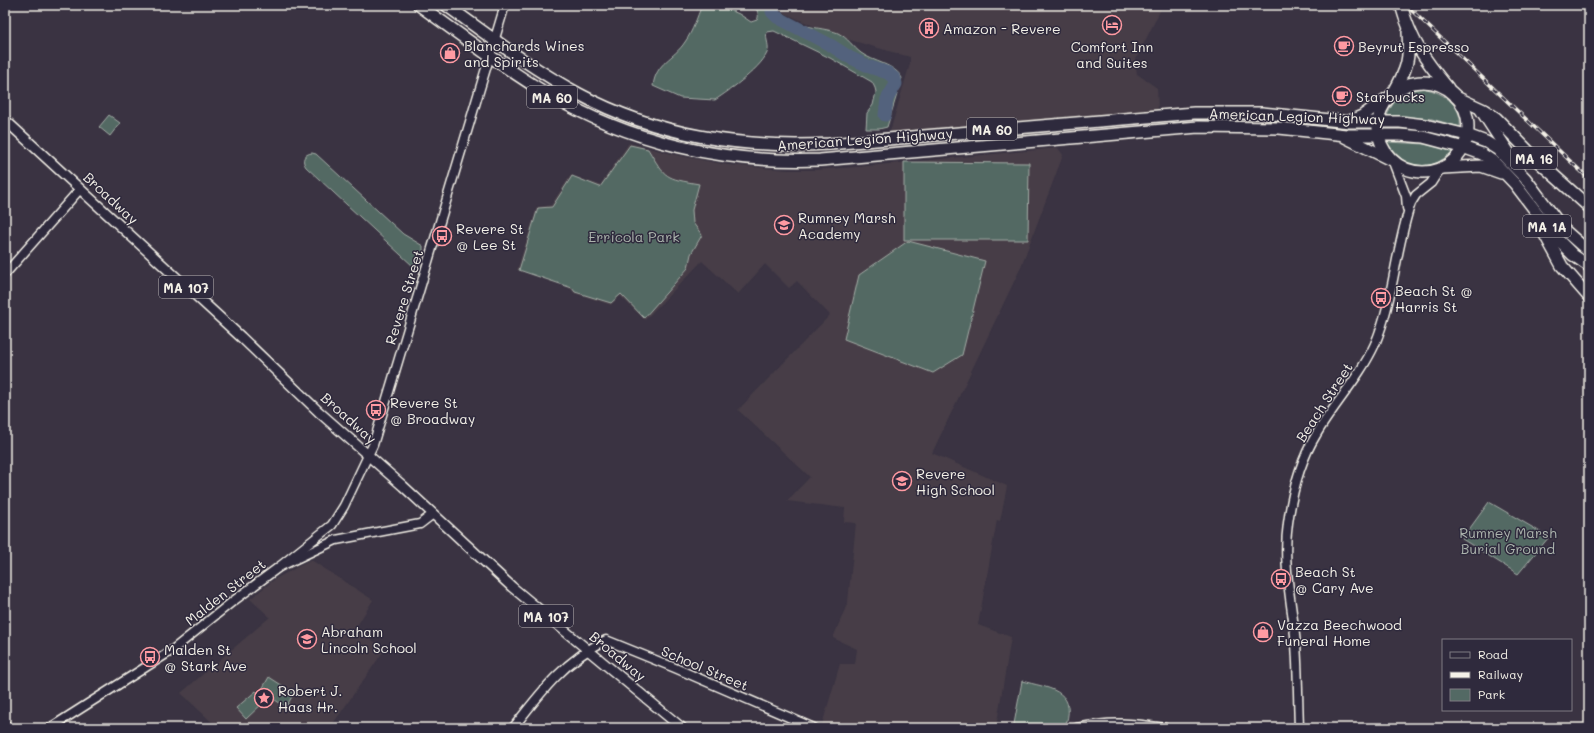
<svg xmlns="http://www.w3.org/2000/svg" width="1594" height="733" font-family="Mali,sans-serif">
	<rect width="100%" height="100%" fill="#3a3342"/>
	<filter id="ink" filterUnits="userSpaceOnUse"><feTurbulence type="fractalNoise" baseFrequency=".025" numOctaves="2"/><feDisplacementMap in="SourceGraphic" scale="8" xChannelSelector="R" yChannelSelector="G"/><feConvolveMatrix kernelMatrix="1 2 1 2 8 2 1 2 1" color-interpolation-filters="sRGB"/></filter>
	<g filter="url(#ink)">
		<g fill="#473e47">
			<path d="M782 5H1163L1135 61 1137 74 1157 88 1158 111 1014 122 889 135 910 64V57L836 36 780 11Z"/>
			<path d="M629 143 676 155 728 165 789 170H813L857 167 1058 148 1063 155 1020 269 932 453 1007 486 1000 521 997 520 978 625 1011 637 996 728H829L822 725 840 664H855L857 649 833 638 848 602 856 523 844 522 845 508 787 501 810 477 738 410 830 315 797 281 789 288 765 264 738 294 702 261 645 320 620 296 611 305 574 293 572 290 567 287 517 270 537 207 551 205 571 175 600 185Z"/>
			<path d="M311 560 373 600 355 629 385 649 330 728H218L181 693 270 617 250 599 275 579Z"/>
		</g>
		<g fill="#536964" stroke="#a4ada6">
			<path d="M702 5H718L739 14 751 22 757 20C760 15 757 10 754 5H767L771 10 778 9C784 28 822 26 838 33 848 38 853 47 861 53 873 62 895 64 902 78L887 127 879 129H866L867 113 873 105 876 92 875 88 872 82 830 58 774 31 767 32C765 38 769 44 768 50 765 65 729 91 715 100L680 98 653 86C656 62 674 59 685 42 693 31 697 17 702 5Z"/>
			<path d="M1420 88C1440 90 1463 104 1460 127L1432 119 1387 116C1394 98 1402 93 1420 88Z"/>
			<path d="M109 115 120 123 110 136 99 127Z"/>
			<path d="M1387 142 1425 144 1453 151C1428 175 1405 170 1387 142Z"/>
			<path d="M630 145 648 149C666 179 665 178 699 184L692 210 693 223 702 235 691 254 688 268 644 318 621 294 611 303 575 292 572 288 519 270 538 208 552 207 572 176 600 187Z"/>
			<path d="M312 153 316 154 403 234 423 246V251L417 267H414L306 167C301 160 304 154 312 153Z"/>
			<path d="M904 162 1029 163 1028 240H904Z"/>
			<path d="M908 241 985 261 962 355 933 373 844 339 859 275Z"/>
			<path d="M1489 502 1549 537 1518 574 1462 539Z"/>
			<path d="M269 677 294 693 286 707 261 691Z"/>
			<path d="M1022 681C1047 688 1077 689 1066 724L1036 728H1014V724Z"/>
			<path d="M256 691 265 701 246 719 236 708Z"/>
		</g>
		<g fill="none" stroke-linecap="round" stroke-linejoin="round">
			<path stroke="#53627d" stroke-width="13" d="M772 5V12L777 17 832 46 849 57 870 67 888 73 895 79 896 84 887 99 885 115"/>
			<g stroke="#f4f1e8" stroke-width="11">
				<g id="secondary">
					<path d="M1393 162 1406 196 1407 208"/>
					<path d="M5 274 80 189"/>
					<path d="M279 567 332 525 344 506 373 445 505 5"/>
					<path d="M5 724 8 728"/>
					<path d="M50 728 171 651 232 602 279 567 336 540 420 524 433 514"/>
					<path d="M513 728C541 692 564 661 606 640L675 668 814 728"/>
					<path d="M1077 728C1110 721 1132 723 1165 728"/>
					<path d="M1299 728C1298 700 1298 671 1296 644 1292 604 1282 564 1288 523 1292 493 1300 461 1316 435 1334 404 1360 377 1375 344 1394 299 1395 249 1411 203L1416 195 1431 183 1440 169"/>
				</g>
			</g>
			<g stroke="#f4f1e8" stroke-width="12">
				<path id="primary" d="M5 120 241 337 319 412 403 486 512 587 682 728"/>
			</g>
			<g stroke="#f4f1e8" stroke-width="14">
				<g id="highway">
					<path d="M419 5C461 35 502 67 546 93 629 142 724 164 820 160L1198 127 1279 128 1346 135H1400L1423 137 1468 149 1482 154 1494 162 1515 184 1557 239 1573 255 1589 266"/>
					<path d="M446 5C489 36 532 69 579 94 655 135 743 149 829 144L1194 113H1262L1350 122H1400L1425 125 1467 135 1486 142 1497 149 1525 178 1563 229 1589 252"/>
					<path d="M1401 5C1411 41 1425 60 1448 88"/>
					<circle cx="1423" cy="127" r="45"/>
					<path d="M1394 92C1407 69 1410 59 1408 32"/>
					<path d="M1456 97 1484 110 1496 118 1539 162 1589 207"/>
					<path d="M1481 110 1511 156"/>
					<path d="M1350 121 1362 116 1386 99"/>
					<path d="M1345 137 1389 159"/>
					<path d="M1442 168 1481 166 1501 173"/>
					<path d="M1538 222 1562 266 1589 297"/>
				</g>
			</g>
			<use href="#secondary" stroke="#2f2a3d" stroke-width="8"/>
			<use href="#primary" stroke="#2f2a3d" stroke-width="9"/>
			<use href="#highway" stroke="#2f2a3d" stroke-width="11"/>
			<g stroke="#f4f1e8" stroke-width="3.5">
				<path id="rail" d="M1406 5 1589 179"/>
			</g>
			<use href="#rail" stroke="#2f2a3d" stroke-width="2" stroke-dasharray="6" stroke-linecap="butt"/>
		</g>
	</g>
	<defs>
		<g id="hotel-ring" transform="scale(1)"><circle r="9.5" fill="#2f2a3d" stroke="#ff9aa2" stroke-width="1.5"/><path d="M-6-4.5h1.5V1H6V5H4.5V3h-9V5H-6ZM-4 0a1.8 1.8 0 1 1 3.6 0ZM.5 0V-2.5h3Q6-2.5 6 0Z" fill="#ff9aa2"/></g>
		<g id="building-ring" transform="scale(1)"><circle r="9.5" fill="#2f2a3d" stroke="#ff9aa2" stroke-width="1.5"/><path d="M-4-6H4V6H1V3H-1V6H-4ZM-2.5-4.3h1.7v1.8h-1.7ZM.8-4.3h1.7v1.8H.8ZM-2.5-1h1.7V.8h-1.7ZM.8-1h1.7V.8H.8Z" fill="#ff9aa2"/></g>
		<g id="cafe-ring" transform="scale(1)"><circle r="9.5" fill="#2f2a3d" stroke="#ff9aa2" stroke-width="1.5"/><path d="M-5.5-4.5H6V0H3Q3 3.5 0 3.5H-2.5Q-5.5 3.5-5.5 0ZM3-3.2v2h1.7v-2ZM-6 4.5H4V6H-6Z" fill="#ff9aa2"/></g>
		<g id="shop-ring" transform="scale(1)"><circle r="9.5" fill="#2f2a3d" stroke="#ff9aa2" stroke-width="1.5"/><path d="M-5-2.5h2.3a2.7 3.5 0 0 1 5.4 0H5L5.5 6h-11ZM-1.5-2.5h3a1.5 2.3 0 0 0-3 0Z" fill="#ff9aa2"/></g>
		<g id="school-ring" transform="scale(1)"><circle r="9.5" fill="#2f2a3d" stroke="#ff9aa2" stroke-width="1.5"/><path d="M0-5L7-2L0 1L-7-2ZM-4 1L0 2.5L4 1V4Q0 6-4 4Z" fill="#ff9aa2"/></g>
		<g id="bus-ring" transform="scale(1)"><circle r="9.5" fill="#2f2a3d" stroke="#ff9aa2" stroke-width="1.5"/><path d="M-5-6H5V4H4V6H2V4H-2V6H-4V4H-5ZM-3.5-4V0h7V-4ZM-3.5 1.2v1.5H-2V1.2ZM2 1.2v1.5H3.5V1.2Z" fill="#ff9aa2"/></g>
		<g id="sight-ring" transform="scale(1)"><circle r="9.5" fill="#2f2a3d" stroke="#ff9aa2" stroke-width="1.5"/><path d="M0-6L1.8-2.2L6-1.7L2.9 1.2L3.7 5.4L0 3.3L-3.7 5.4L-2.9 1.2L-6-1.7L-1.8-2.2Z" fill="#ff9aa2"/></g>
	</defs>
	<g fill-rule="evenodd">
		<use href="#hotel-ring" x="1112" y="25"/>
		<use href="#building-ring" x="929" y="28"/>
		<use href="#cafe-ring" x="1344" y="46"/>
		<use href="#shop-ring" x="450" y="53"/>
		<use href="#cafe-ring" x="1342" y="96"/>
		<use href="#school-ring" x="784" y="225"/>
		<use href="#bus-ring" x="442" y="236"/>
		<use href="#bus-ring" x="1381" y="298"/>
		<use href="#bus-ring" x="376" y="410"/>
		<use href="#school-ring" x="902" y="481"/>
		<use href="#bus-ring" x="1281" y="579"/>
		<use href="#shop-ring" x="1263" y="632"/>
		<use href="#school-ring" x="307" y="639"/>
		<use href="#bus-ring" x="150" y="657"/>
		<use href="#sight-ring" x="264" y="698"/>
	</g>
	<g text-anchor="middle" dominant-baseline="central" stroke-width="3" stroke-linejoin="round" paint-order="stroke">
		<g fill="#2f2a3d" stroke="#b9b5b5" stroke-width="1">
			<rect x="527" y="86" width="50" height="22" rx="3"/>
			<rect x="967" y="118" width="50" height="22" rx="3"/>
			<rect x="1511" y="147" width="46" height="22" rx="3"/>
			<rect x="1523" y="215" width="48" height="22" rx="3"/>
			<rect x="159" y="276" width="54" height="22" rx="3"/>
			<rect x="519" y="605" width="54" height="22" rx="3"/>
		</g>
		<g font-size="13" font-weight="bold" fill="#f4f1e8">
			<text x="552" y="97">MA 60</text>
			<text x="992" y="129">MA 60</text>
			<text x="1534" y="158">MA 16</text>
			<text x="1547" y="226">MA 1A</text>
			<text x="186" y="287">MA 107</text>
			<text x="546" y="616">MA 107</text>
		</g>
		<g font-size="14" fill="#f4f1e8" stroke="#2f2a3d" text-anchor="start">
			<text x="943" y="28">Amazon - Revere</text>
			<text x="464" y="45">Blanchards Wines<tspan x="464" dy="16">and Spirits</tspan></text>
			<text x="1112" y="46" text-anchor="middle">Comfort Inn<tspan x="1112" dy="16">and Suites</tspan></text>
			<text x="1358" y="46">Beyrut Espresso</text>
			<text x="1356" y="96">Starbucks</text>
			<text x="798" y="217">Rumney Marsh<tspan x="798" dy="16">Academy</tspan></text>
			<text x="456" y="228">Revere St<tspan x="456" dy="16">@ Lee St</tspan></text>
			<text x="1395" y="290">Beach St @<tspan x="1395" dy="16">Harris St</tspan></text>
			<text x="390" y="402">Revere St<tspan x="390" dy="16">@ Broadway</tspan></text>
			<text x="916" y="473">Revere<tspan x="916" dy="16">High School</tspan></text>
			<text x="1295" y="571">Beach St<tspan x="1295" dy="16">@ Cary Ave</tspan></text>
			<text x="1277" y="624">Vazza Beechwood<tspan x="1277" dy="16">Funeral Home</tspan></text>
			<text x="321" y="631">Abraham<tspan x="321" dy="16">Lincoln School</tspan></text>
			<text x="164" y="649">Malden St<tspan x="164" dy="16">@ Stark Ave</tspan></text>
			<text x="278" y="690">Robert J.<tspan x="278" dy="16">Haas Hr.</tspan></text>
		</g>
		<g font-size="14" fill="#f4f1e8" stroke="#2f2a3d">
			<text transform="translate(1297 116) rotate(2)">American Legion Highway</text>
			<text transform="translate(865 139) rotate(-4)">American Legion Highway</text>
			<text transform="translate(111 198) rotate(43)">Broadway</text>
			<text transform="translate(404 297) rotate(-73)">Revere Street</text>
			<text transform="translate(1324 402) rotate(-57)">Beach Street</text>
			<text transform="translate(349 418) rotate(42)">Broadway</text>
			<text transform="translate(225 592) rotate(-38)">Malden Street</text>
			<text transform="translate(618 656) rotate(40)">Broadway</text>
			<text transform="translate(705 668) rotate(23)">School Street</text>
		</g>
		<g font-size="14" fill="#acb4ad" stroke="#2f2a3d">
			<text x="634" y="236">Erricola Park</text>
			<text x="1508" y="532">Rumney Marsh<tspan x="1508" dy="16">Burial Ground</tspan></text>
		</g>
	</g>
	<rect width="1594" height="733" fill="none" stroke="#2f2a3d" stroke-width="20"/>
	<rect x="10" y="10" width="1574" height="713" fill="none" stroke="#f4f1e8" stroke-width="1.5" filter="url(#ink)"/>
	<rect x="1442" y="639" width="130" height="72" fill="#2f2a3d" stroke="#7e7a81"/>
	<rect x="1450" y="652" width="20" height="6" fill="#2f2a3d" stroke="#7e7a81"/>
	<text x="1478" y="659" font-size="12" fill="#f4f1e8">Road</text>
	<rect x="1450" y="672" width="20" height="6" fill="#f4f1e8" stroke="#7e7a81"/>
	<text x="1478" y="679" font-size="12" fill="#f4f1e8">Railway</text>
	<rect x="1450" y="689" width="20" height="12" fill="#536964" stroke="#7e7a81"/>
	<text x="1478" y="699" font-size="12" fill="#f4f1e8">Park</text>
</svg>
